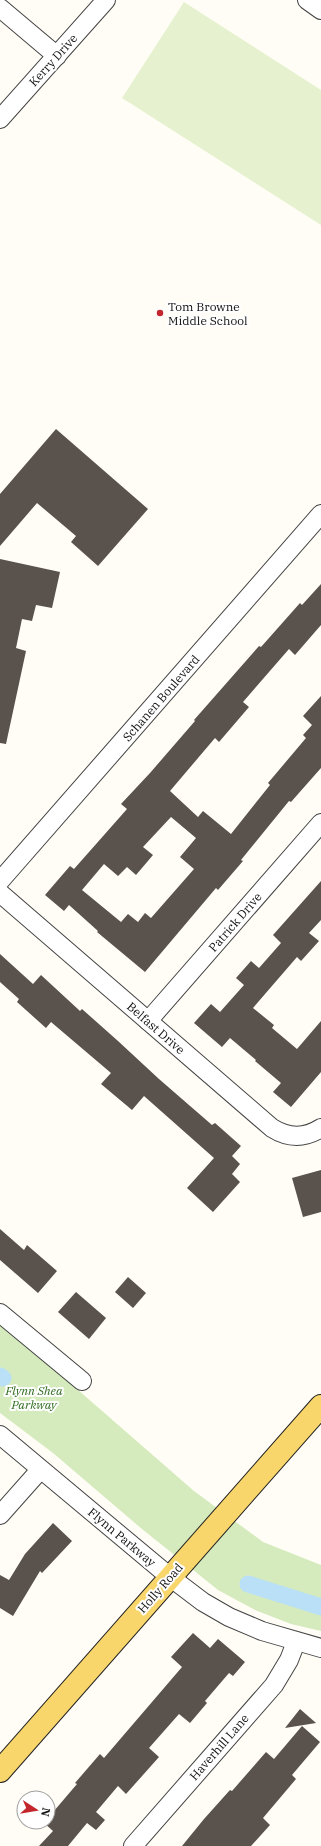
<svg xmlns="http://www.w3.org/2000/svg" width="321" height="1846" font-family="'IBM Plex Serif',serif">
	<rect width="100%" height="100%" fill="#fffdf5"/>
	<path fill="#d5ebbd" d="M0 1322 194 1491 263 1542 321 1565V1631L291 1624 255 1610 218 1590 142 1529 53 1453 0 1413Z"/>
	<path fill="#e6f2cf" d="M184 2 321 90V225L122 98Z"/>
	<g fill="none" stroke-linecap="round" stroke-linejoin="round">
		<g stroke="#b9e0f7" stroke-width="17">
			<path d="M0 1376 3 1378"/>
			<path d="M248 1584 321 1607"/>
		</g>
	</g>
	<g fill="#5a524d" fill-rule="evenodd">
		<path d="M56 429 148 509 98 566 71 542 76 536 37 503 0 546V494Z"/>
		<path d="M0 559 60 572 52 608 36 605 32 621 22 619 16 648 26 651 6 744 0 743Z"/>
		<path d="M321 584V625L295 655 289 649 243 702 249 707 219 742 215 738 170 791 198 817 203 811 231 834 270 785 268 783 306 738 303 735 312 725 303 716 321 696V768L291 802 289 801 241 860 243 861 218 890 216 888 145 972 97 932 98 931 69 905 64 911 45 895 70 866 74 869 127 809 121 804 150 773 195 721 194 720 259 646 261 647 300 603 302 605ZM171 817 196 838 180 857 194 869 151 918 145 913 138 922 128 914 121 922 82 890 104 864 118 876 127 867 136 875 153 855 143 847Z"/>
		<path d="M321 881V920L309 933 319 941 301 961 297 957 253 1008 274 1025 272 1028 297 1049 321 1021V1072L291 1107 273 1092 281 1083 255 1061 256 1060 230 1038 222 1047 194 1023 211 1004 220 1012 244 985 236 978 251 961 259 968 281 943 273 935Z"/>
		<path d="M0 954 33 984 41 975 80 1011 82 1009 118 1041 159 1079 212 1125 215 1123 241 1146 232 1156 240 1164 232 1174 240 1182 213 1212 187 1188 214 1158 144 1096 132 1110 101 1084 111 1073 51 1022 46 1028 17 1002 19 999 0 982Z"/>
		<path d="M321 1170V1212L303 1217 292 1178Z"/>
		<path d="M0 1229 24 1250 27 1245 57 1271 38 1293 0 1260Z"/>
		<path d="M128 1277 146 1293 133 1308 115 1292Z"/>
		<path d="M76 1292 106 1318 89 1339 58 1312Z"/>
		<path d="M53 1523 72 1541 42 1573 40 1571 13 1616 0 1608V1575L9 1580 25 1554Z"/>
		<path d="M193 1633 210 1648 218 1639 245 1662 233 1676 229 1673 205 1701 207 1703 190 1723 179 1714 149 1748 159 1757 126 1794 118 1786 96 1812 105 1820 96 1830 87 1823 68 1846H39L53 1831 44 1823 48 1822V1818L77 1784 75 1783 100 1754 104 1758 182 1667 171 1657Z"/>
		<path d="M300 1709 316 1723 285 1728Z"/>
		<path d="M302 1726 320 1742 292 1775 296 1779 263 1818 270 1825 251 1846H182L204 1819 230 1790 232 1791 266 1752 274 1759Z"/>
	</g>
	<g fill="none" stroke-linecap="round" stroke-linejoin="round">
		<g stroke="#444" stroke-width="20">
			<g id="minor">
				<path d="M307 0 321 10"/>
				<path d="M0 8 57 56"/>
				<path d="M0 119 106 0"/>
				<path d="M0 881 321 514"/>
				<path d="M0 893 272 1128C288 1138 304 1139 321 1128"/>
				<path d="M148 1021 321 823"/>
				<path d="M0 1313 82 1381"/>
				<path d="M0 1435 170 1577 203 1602 229 1617 262 1631 321 1648"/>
				<path d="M0 1515 40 1470"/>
				<path d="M133 1846 274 1685 289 1660 296 1642"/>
			</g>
		</g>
		<g stroke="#222" stroke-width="24">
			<path id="major" d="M0 1771 321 1406"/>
		</g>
		<use href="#minor" stroke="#fff" stroke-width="18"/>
		<use href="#major" stroke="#f9d66b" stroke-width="22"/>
	</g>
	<circle fill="#c4262e" stroke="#fff" stroke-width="1.5" cx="160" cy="313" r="4"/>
	<g text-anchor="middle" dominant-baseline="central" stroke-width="4" stroke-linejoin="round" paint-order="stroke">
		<g font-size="12" fill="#111" stroke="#fff">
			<text transform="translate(53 60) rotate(-48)">Kerry Drive</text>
			<text transform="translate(161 698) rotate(-49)">Schanen Boulevard</text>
			<text transform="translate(235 922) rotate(-49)">Patrick Drive</text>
			<text transform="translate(156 1028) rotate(41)">Belfast Drive</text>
			<text transform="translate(122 1537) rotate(40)">Flynn Parkway</text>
			<text transform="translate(160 1588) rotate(-49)">Holly Road</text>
			<text transform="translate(219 1747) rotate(-49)">Haverhill Lane</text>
		</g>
		<g font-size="12" fill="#111" stroke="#fff" text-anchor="start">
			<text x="168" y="306">Tom Browne<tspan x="168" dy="14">Middle School</tspan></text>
		</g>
		<g font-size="12" font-style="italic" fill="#2f6b1f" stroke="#fff">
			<text x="34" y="1390">Flynn Shea<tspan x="34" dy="14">Parkway</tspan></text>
		</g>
	</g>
	<g transform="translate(36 1810) rotate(102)"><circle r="19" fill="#ffffff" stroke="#a0a0a0"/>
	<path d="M0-3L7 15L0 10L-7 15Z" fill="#c4262e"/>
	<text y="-6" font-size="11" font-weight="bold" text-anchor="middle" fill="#111111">N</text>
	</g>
</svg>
